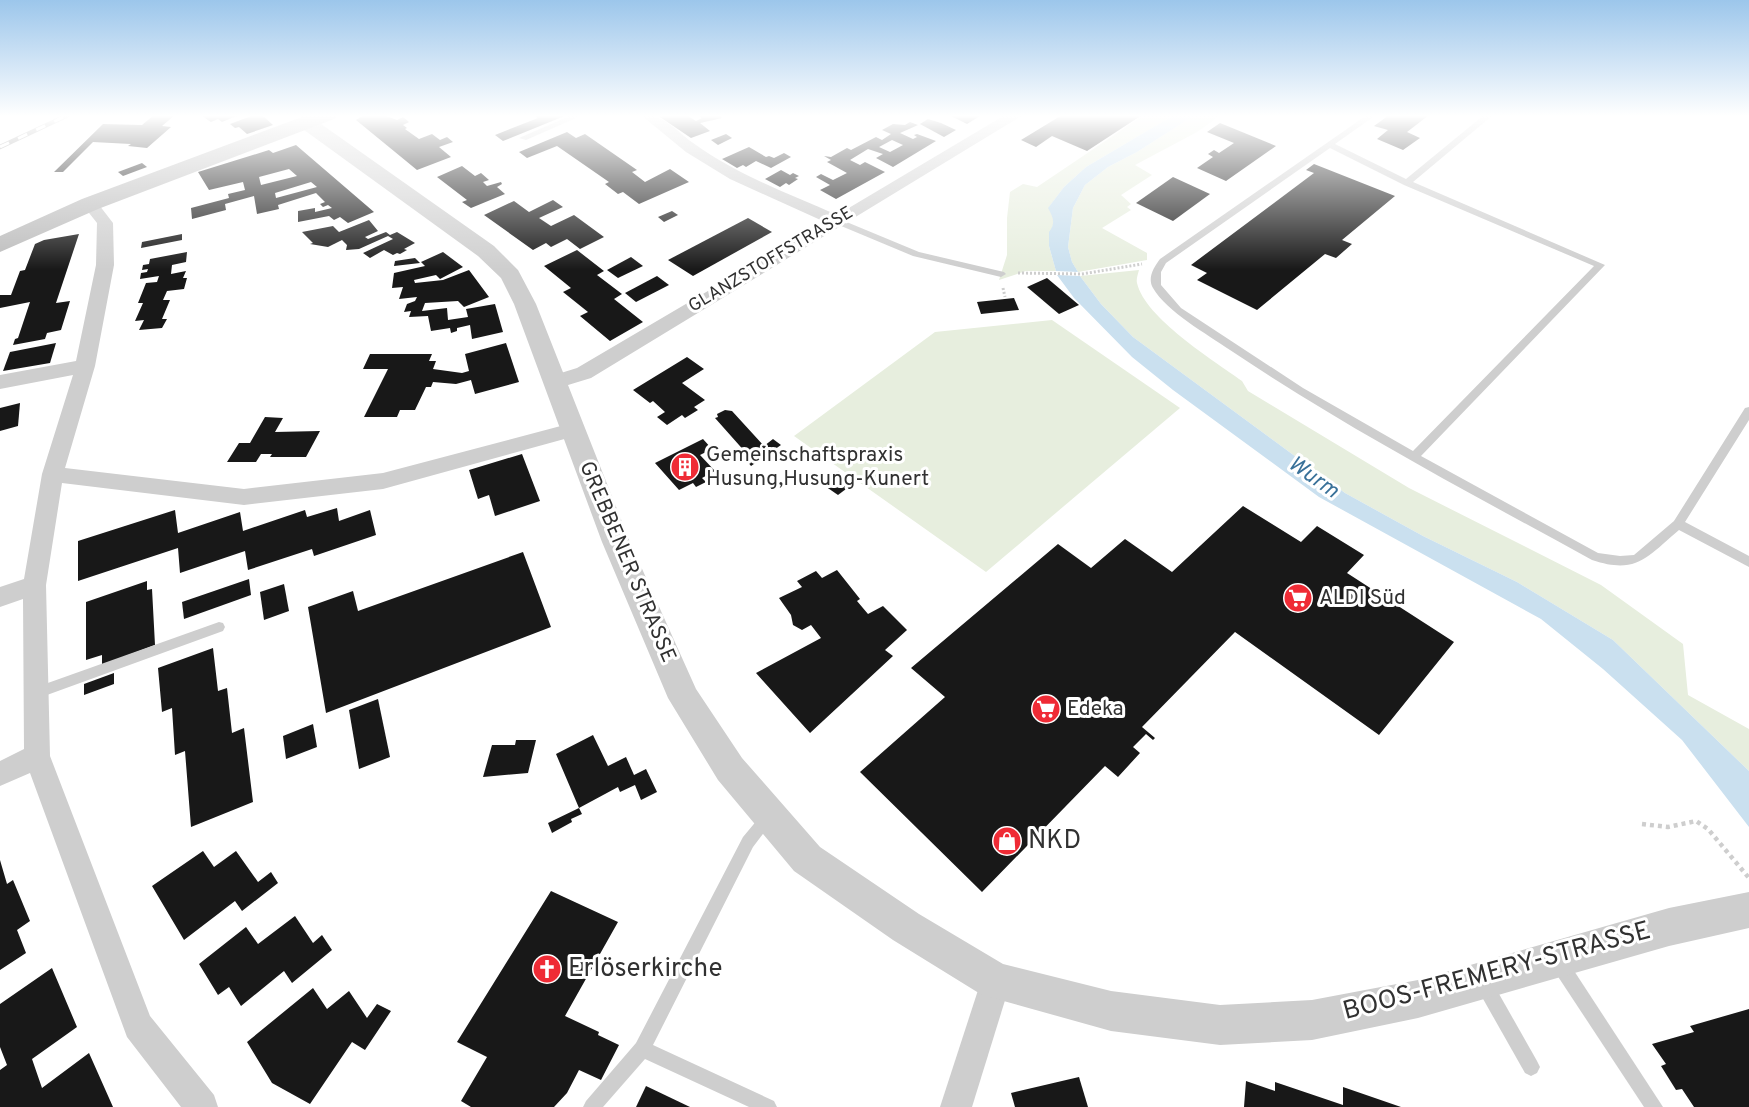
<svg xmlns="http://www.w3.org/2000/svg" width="1749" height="1107" font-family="Overpass,sans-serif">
	<rect width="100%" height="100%" fill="#fff"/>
	<g fill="#e7eede">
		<path d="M1144 115H1174L1086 167 1064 187 1049 207 1054 219 1049 246 1056 271H1026L999 280 1007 255V218L1010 192 1023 184 1037 187Z"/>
		<path d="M1195 115H1221L1197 132 1135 165 1152 175 1121 195 1131 204 1127 207 1131 210 1102 228 1147 253V260L1078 272 1072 262 1068 247 1073 208 1085 185 1108 167 1137 152Z"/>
		<path d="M1139 270C1138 274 1136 279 1137 283 1145 318 1213 360 1242 381L1248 391 1409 488 1601 585 1683 644 1688 695 1749 729V771L1613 640 1517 582 1423 536 1345 493 1133 337 1101 304 1080 276Z"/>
		<path d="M1052 320 1180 408 986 572 794 436 935 332Z"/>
	</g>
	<g fill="#cae0ef">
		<path d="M1174 115H1195L1137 152 1108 167 1085 185 1073 208 1068 247 1072 262 1078 272 1056 271 1049 246V232C1056 223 1053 217 1048 208L1064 187 1086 167Z"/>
		<path d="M1057 275 1080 276 1101 304 1133 337 1345 493 1423 536 1517 582 1613 640 1749 771V827L1682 740 1603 669 1541 619 1319 497 1173 390 1132 357 1074 298Z"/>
	</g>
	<g fill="#181818" fill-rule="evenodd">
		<path d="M154 115H175L162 126 171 127 147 148 128 146 131 144 93 142 63 172H54L103 124 142 125Z"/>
		<path d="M239 115 222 122 218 119 211 122 202 116Z"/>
		<path d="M254 115H262L273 125 247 134 239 127 235 128 230 124Z"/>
		<path d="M364 115H384L397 120 403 117 409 122 403 125 407 128 405 129 419 139 432 134 440 140 447 137 453 142 439 147 451 157 417 170 356 120Z"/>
		<path d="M534 115H567L503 141 495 135 538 118Z"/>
		<path d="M666 115H686L696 121 702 118 698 115H718L722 118 700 123 710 131 691 138 660 117Z"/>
		<path d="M949 115H978L980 116 967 124Z"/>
		<path d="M1062 115H1142L1087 151 1052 136 1036 147 1021 140Z"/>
		<path d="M1389 115H1429L1407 132 1420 138 1403 150 1377 139 1388 130 1374 126Z"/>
		<path d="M928 119 941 123 956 130 944 137 920 124Z"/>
		<path d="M910 122 918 125 900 133 913 139 917 137 914 135 917 134 936 141 893 167 876 158 883 154 868 149 850 160 860 165 865 162 885 172 836 199 820 190 830 185 816 177 821 174 833 180 847 173 827 162 831 160 824 156 831 157 847 148 851 150 876 137 882 140 891 134 882 130 893 124 905 125ZM892 140 903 145 890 152 879 147Z"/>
		<path d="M1220 123 1276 146 1226 181 1197 168 1213 157 1208 154 1214 150 1219 153 1234 143 1207 132Z"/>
		<path d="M567 132 576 138 585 134 637 170 632 172 645 182 670 169 689 182 639 204 623 192 618 194 605 184 609 182 557 146 527 158 519 152Z"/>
		<path d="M726 134 732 138 718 145 711 140Z"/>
		<path d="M296 145 374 212 348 223 340 217 334 220 329 216 298 222V211L315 208V212L332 208 328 205 323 207 320 204 325 202 316 193 278 205 279 209 257 214 254 196 225 204 226 210 192 219 191 208 229 198 228 194 245 190 243 182 209 190 198 172 269 150 273 153ZM289 169 297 176 261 185 259 177ZM311 182 317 187 276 198 275 193Z"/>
		<path d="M749 147 766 157 769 156 774 158 784 153 791 157 771 168 756 161 746 167 743 165 737 168 722 159Z"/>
		<path d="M142 163 147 167 123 176 118 172Z"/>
		<path d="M1314 164 1395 196 1342 240 1352 244 1336 258 1325 254 1257 310 1197 280 1207 273 1191 265 1314 173 1306 170Z"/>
		<path d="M462 166 475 176 481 173 489 180 483 182 487 186 501 182 502 184 497 187 505 194 471 208 462 202 467 200 437 177Z"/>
		<path d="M781 170 790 175 793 173 799 176 795 178 798 179 789 185 786 183 780 187 765 179Z"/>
		<path d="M1173 177 1210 194 1173 221 1136 203Z"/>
		<path d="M553 200 563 207 539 218 551 226 574 215 604 237 580 249 567 239 551 247 546 243 533 250 484 215 514 201 529 212Z"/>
		<path d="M672 211 678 215 664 222 658 217Z"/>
		<path d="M748 218 772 232 693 276 668 260Z"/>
		<path d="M369 220 378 231 365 237 368 239 386 232 390 235 397 232 415 243 404 249 407 250 400 254 397 253 393 255 384 250 370 258 363 253 393 239 388 236 359 249 346 250 347 245 342 240 328 247 310 244 313 243 302 232 333 226 339 232Z"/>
		<path d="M79 234 56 303 70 301 61 330 47 333 45 339 13 345 15 339 18 338 30 302 0 308V295H11L20 271 25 270 35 244 44 240Z"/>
		<path d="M182 234V240L141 248 142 242Z"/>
		<path d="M577 250 604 271 597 275 622 294 614 299 643 322 610 341 580 316 588 312 563 292 571 288 544 266Z"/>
		<path d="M187 252 186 262 172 265 171 274 186 271 183 278H187L184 289 167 291 163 300H170L162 319H167L162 328 139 330 144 320 135 321 143 303H138L146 283 157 282 159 276 140 279 141 273 147 272 148 269 142 270 143 265 149 264 150 259Z"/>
		<path d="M443 252 463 267 440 279 436 275 414 280 415 283 443 280 469 270 489 297 464 307 458 301 425 303 422 311 447 308 448 320 468 317 466 309 495 304 503 332 472 339 470 325 457 328V331L451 333 450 328 431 331 428 316 409 317 411 311 404 312 407 304 415 301 417 297 399 299 403 287 392 288 394 273 425 266 421 262Z"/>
		<path d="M631 257 643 266 618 278 607 270Z"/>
		<path d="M415 258 420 263 394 266 395 261Z"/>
		<path d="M657 276 669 285 636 302 625 293Z"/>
		<path d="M1047 278 1079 305 1059 314 1027 287Z"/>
		<path d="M1014 298 1019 310 981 314 977 302Z"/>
		<path d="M56 343 50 363 3 371 10 352Z"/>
		<path d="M506 343 519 382 475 394 471 380 456 384 433 382 431 387H426L415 410H400L397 417H364L388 369H363L370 354H432L429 361H436L433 369 462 373 469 371 465 354Z"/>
		<path d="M687 357 704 369 682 383 705 400 694 407 698 410 685 418 682 415 667 425 657 417 665 412 653 401 650 403 633 390Z"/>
		<path d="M20 403 18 426 0 431V408Z"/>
		<path d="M725 410 732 411 764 446 773 439 781 445 751 466 743 456 747 454 715 418 718 417 717 414Z"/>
		<path d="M265 417 283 418 275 432 320 431 306 457H270L272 454H261L256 462H227L239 443H250Z"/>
		<path d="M703 439 712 449 700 455 715 471 702 478 706 482 696 487 693 483 679 490 655 463Z"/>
		<path d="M522 454 540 501 495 516 489 495 478 499 469 470Z"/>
		<path d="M838 471 854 483 838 495 822 484Z"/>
		<path d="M1243 506 1301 542 1317 526 1364 555 1347 573 1454 642 1379 735 1235 632 1142 727 1155 738 1153 740 1146 734 1133 747 1140 753 1118 777 1105 766 982 892 860 772 945 697 911 668 1058 544 1091 568 1125 539 1172 572Z"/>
		<path d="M337 508 339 521 370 510 376 535 314 556 312 549 248 570 245 551 180 573 178 548 78 581V541L175 510 178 533 240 512 243 531 305 510 307 517Z"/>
		<path d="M523 552 551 627 326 713 308 607 353 591 358 611Z"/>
		<path d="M837 570 860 599 857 601 868 614 883 606 907 630 885 650 893 656 810 733 756 673 821 638 811 625 802 630 793 625 791 615 779 598 802 587 797 581 816 571 822 578Z"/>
		<path d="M249 579 251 595 184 619 182 602Z"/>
		<path d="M147 581V590L152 589 155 645 102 665V655L86 660V602Z"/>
		<path d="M284 584 289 611 264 620 260 592Z"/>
		<path d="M213 648 218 691 227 688 232 733 244 728 253 802 191 827 185 751 175 755 172 708 162 712 158 668Z"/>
		<path d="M114 673V684L84 695V684Z"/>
		<path d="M378 699 390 757 359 769 349 710Z"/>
		<path d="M313 724 317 747 286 759 283 736Z"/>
		<path d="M593 735 608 766 626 757 634 775 646 769 657 792 641 800 635 785 620 792 618 787 579 808 556 754Z"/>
		<path d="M516 740H536L528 773 483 777 492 745H515Z"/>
		<path d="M579 808 582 814 571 819 572 822 552 833 548 823Z"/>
		<path d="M203 851 214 867 236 851 258 882 271 872 278 883 242 911 235 901 184 940 152 886Z"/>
		<path d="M0 860 7 884 13 880 30 921 17 930 26 953 0 970Z"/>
		<path d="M551 891 618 922 565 1016 599 1032 598 1035 619 1045 601 1080 579 1070 567 1093 554 1107H471L461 1101 487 1057 457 1042Z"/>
		<path d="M295 916 313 943 322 935 332 950 292 983 284 971 241 1006 229 987 218 995 199 964 246 927 258 944Z"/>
		<path d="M52 968 77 1027 32 1059 42 1088 89 1053 113 1107H0V1070L7 1065 0 1047V1004Z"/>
		<path d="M313 988 327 1009 349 991 367 1018 377 1004 391 1011 365 1050 352 1042 310 1104 272 1083 247 1042Z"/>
		<path d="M1749 1009V1107H1694L1682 1089 1676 1090 1661 1066 1666 1064 1652 1044 1694 1032 1690 1026Z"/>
		<path d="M1079 1077 1088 1107H1015L1011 1093Z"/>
		<path d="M1246 1081 1275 1091V1082L1343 1105V1087L1401 1107H1244Z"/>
		<path d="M646 1086 690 1107H636Z"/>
	</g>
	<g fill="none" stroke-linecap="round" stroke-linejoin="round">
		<g stroke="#cecece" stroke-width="3" stroke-dasharray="2 2" stroke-linecap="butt">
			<path d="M1018 273 1082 274 1142 264"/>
			<path d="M1003 288 1005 297"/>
		</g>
		<path stroke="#cecece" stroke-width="4.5" stroke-dasharray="4 4" stroke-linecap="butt" d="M1642 824 1668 827 1696 821 1708 829 1749 878"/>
		<g fill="#cecece" fill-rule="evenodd">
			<path d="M572 115H583L526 140 519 138Z"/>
			<path d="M1367 115H1376L1335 144 1406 179 1484 115H1493L1413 182 1605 265 1421 456 1598 553 1620 556 1634 555 1674 521 1745 408 1749 407V420L1685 522 1749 556V567L1679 530C1647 557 1637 575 1592 560 1470 493 1346 428 1230 350 1207 334 1167 312 1153 288 1147 278 1154 267 1160 259ZM1330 148 1404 185 1594 266 1413 451 1303 388 1181 308 1161 285V272L1166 263Z"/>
			<path d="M837 218 919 252 1004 272 1006 274 1001 277 913 256 834 223 833 221Z"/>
			<path d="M219 622 223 623 225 627 223 631 36 699 31 697 29 693 31 689Z"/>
			<path d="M768 811 773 813 775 818 753 847 653 1045 774 1101 777 1107H749L645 1059 603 1107H583L586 1101 636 1043 743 837 763 813Z"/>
			<path d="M1559 955 1565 957 1663 1107H1644L1553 969 1551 963 1553 957Z"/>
			<path d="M1484 976 1490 978 1537 1061 1540 1067 1537 1073 1531 1076 1525 1073 1478 990 1476 984 1478 978Z"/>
		</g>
		<g fill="#cecece" fill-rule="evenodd">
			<path d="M641 115C667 115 675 131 696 145 738 175 789 194 837 215L1005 115H1023L591 378 555 389 548 387 545 382 548 377 577 368 825 222 730 179 686 152Z"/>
			<path d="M90 199 96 201 113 223 114 265 95 366 65 468 244 489 383 473 572 423 579 425 582 430 579 435 383 489 244 505 62 483 46 585 50 756 150 1016 214 1095 218 1107H181L127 1037 30 773 0 786V761L24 749 23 599 0 607V587L24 579 42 474 73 375 0 389V375L76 361 96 265 97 223 82 204Z"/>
			<path d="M996 966 1007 970 1011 981 972 1107H940L981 981 985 970Z"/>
		</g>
		<path fill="#cecece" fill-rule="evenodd" d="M307 117 314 119 494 246 518 270 536 304 630 542 696 689 742 758 820 847 919 914 1003 964 1111 991 1220 1005 1312 1000 1418 980 1669 908 1749 892V928L1669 946 1418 1018 1312 1040 1220 1045 1111 1031 982 995 893 940 794 871 718 780 668 698 602 542 514 304 501 278 478 256 300 127 298 123 300 119Z"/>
		<path fill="#bbb" fill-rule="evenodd" d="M307 115H338L334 119 98 209 0 252V236L82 199Z"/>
		<g stroke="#868686" stroke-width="4.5">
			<path id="rail" d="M0 147 68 115"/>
		</g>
		<use href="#rail" stroke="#fff" stroke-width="3" stroke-dasharray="10" stroke-linecap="butt"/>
	</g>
	<linearGradient id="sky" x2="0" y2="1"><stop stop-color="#9cc6eb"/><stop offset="0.43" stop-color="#fff"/><stop offset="1" stop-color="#fff" stop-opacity="0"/></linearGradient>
	<rect width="1749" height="270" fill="url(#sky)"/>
	<defs>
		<g id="building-disc" transform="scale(1.5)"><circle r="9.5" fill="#ef2b35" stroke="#fff"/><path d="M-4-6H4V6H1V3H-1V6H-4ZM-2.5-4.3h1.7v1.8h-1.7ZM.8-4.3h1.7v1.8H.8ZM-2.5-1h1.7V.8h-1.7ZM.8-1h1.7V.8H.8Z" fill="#fff"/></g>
		<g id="supermarket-disc" transform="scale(1.5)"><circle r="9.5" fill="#ef2b35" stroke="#fff"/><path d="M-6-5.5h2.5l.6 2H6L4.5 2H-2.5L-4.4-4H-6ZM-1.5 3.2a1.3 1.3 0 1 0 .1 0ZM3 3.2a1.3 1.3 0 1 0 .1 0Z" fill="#fff"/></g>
		<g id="shop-disc" transform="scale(1.5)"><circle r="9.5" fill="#ef2b35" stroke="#fff"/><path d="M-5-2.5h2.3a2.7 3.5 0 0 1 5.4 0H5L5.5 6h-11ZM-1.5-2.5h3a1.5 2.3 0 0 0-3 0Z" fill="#fff"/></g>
		<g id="church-disc" transform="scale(1.5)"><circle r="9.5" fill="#ef2b35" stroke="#fff"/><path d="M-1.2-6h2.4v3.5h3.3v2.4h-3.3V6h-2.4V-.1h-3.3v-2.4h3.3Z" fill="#fff"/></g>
	</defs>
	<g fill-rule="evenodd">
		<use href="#building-disc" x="685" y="467"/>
		<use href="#supermarket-disc" x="1298" y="598"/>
		<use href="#supermarket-disc" x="1046" y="709"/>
		<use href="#shop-disc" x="1007" y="841"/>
		<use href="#church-disc" x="547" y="969"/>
	</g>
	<g text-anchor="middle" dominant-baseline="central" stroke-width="6" stroke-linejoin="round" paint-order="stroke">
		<g font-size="18" fill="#313131" stroke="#fff">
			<text transform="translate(771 260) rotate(-31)">GLANZSTOFFSTRASSE</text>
		</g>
		<g font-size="21" fill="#313131" stroke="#fff" text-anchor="start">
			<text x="706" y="455">Gemeinschaftspraxis<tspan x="706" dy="24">Husung,Husung-Kunert</tspan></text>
			<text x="1319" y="598">ALDI Süd</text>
			<text x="1067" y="709">Edeka</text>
		</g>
		<g font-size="21" fill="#313131" stroke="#fff">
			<text transform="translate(627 562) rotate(67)">GREBBENER STRASSE</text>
		</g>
		<g font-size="22" font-style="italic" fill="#397199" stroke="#fff">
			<text transform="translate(1313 478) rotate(35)">Wurm</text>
		</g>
		<g font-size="26" fill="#313131" stroke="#fff" text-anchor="start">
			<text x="1028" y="841">NKD</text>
			<text x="568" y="969">Erlöserkirche</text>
		</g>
		<g font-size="26" fill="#313131" stroke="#fff">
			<text transform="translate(1497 972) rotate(-15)">BOOS-FREMERY-STRASSE</text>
		</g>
	</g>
</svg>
